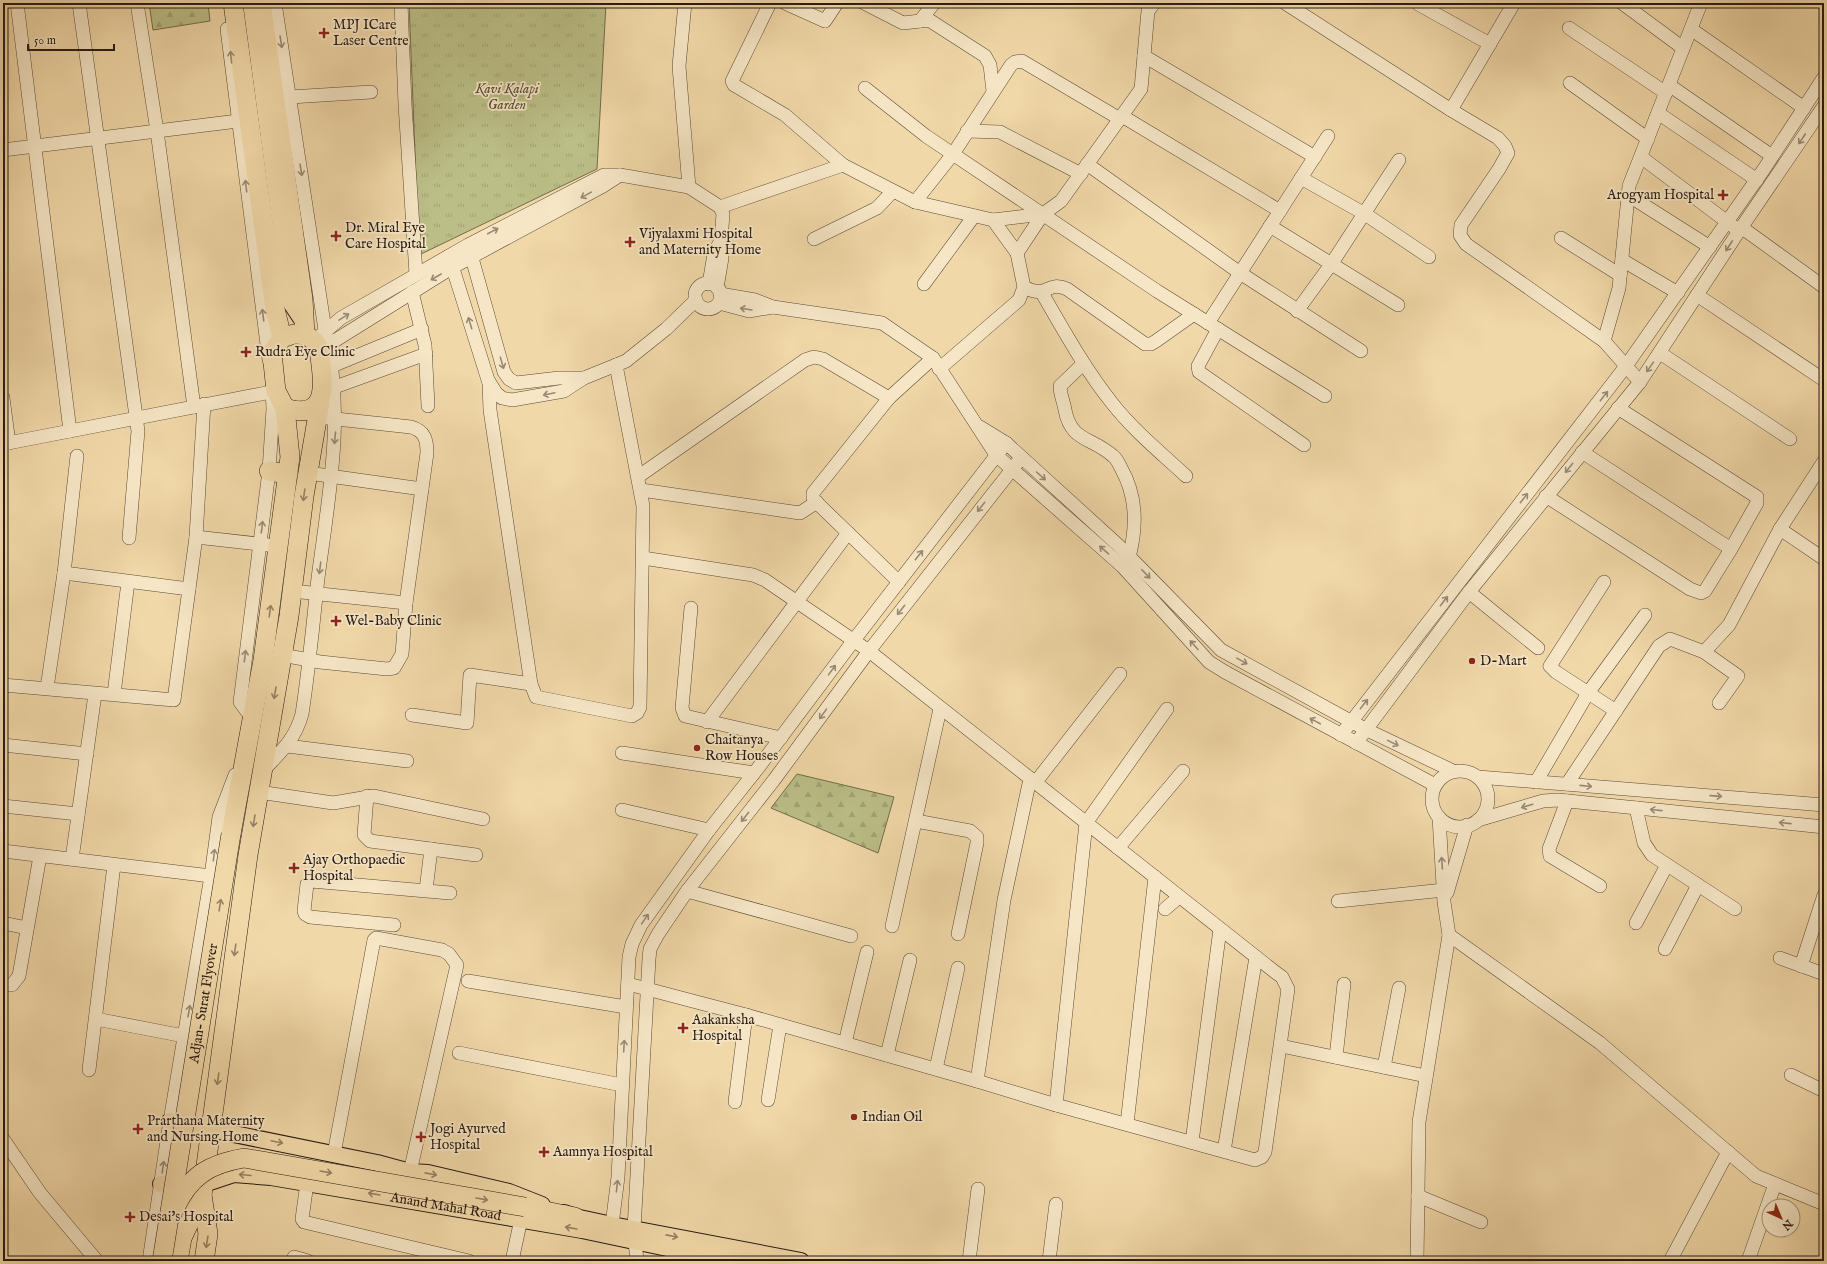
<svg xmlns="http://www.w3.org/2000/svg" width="1827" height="1264" font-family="'IM FELL English',serif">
	<defs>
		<pattern id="forest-firs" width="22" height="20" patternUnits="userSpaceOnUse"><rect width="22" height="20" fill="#bbbe87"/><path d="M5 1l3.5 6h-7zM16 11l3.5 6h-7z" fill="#a1a374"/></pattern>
		<pattern id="park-tufts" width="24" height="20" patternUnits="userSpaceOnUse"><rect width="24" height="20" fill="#bbbe87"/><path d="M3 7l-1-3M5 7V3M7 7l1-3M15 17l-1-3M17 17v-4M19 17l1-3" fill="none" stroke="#a1a374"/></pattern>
	</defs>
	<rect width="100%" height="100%" fill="#f1d8a8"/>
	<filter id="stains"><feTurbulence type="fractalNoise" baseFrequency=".005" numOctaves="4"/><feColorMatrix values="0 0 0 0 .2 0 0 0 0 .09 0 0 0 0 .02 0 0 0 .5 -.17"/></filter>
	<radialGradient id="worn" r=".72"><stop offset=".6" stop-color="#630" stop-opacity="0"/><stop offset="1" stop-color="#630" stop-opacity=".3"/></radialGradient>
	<g fill="url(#forest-firs)" stroke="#726c4d">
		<path d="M149 3H208L210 21 153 30Z"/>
		<path d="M797 774 894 797 878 853 771 808Z"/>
	</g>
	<path fill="url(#park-tufts)" stroke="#726c4d" d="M409 3H606L597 169 419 255Z"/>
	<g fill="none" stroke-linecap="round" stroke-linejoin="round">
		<g stroke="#5a4a38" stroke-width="14">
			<g id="minor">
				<path d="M17 3 70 431"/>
				<path d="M79 3 138 431 129 538"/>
				<path d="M137 3 157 131 194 407"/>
				<path d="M401 3 405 104 416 274"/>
				<path d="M685 3 679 66 689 187"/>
				<path d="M770 3 732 81 734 85 785 115 843 165 915 202 993 220 1043 214 1061 201 1141 89 1148 11 1154 3"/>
				<path d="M785 3 825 21 837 3"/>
				<path d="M864 3 903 23 929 20 985 56 990 65 993 91"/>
				<path d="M1285 3 1451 110 1498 138 1505 146 1508 153 1499 169 1461 225 1460 235 1466 244 1604 341 1640 382"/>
				<path d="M1622 3 1683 48"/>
				<path d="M1418 4 1490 44"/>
				<path d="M920 21 934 3"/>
				<path d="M1569 28 1666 93"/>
				<path d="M227 29 269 360"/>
				<path d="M1691 29 1804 108"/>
				<path d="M1144 56 1315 157"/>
				<path d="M1570 83 1648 139"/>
				<path d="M1669 85 1772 156"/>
				<path d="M865 88 926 136 1157 291 1325 396"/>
				<path d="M290 97 371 92"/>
				<path d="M1451 110 1514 3"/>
				<path d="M1658 113 1757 180"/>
				<path d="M1122 116 1280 211"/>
				<path d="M967 131 1000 132 1081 174"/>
				<path d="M3 150 238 121"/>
				<path d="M1641 157 1734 227"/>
				<path d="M1087 164 1240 273 1361 351"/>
				<path d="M1301 178 1365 214 1429 257"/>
				<path d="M1628 195 1710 247"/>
				<path d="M915 202 953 154 1011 65 1015 62 1022 61 1120 119"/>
				<path d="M720 207 843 165"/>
				<path d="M1270 226 1398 305"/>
				<path d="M1741 227 1824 287"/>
				<path d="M1561 238 1620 275"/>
				<path d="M814 239 877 208 893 191"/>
				<path d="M470 251 504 372 509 379 516 383 559 378H584"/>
				<path d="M1017 253 1043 214"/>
				<path d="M449 256 488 380 496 393 502 398 512 400 564 391 584 378 626 361 666 329 696 300"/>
				<path d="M1622 260 1678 293"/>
				<circle cx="708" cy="296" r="13"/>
				<path d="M709 284 714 254 720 242"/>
				<path d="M924 284 974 216"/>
				<path d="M1024 287C1048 300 1046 280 1067 289L1145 344H1151L1156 341 1194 314"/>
				<path d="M412 292 425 345 428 406"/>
				<path d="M1042 293C1064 331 1085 369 1112 403 1133 430 1161 453 1186 476"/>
				<path d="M720 294 755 300 773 307 882 323 933 358 996 455 1122 566 1209 662 1225 672 1435 785"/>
				<path d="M1697 295 1824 380"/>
				<path d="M719 303 749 311 773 307"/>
				<path d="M1297 311 1332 263 1399 160"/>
				<path d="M1208 323 1328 136"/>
				<path d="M1218 329 1198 366 1199 372 1304 445"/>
				<path d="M320 336 341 318 468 245 604 175H620L689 187 720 207 723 214 721 240 722 258 717 288"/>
				<path d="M1604 341 1619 288 1629 186 1701 3"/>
				<path d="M323 348 453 267 603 186 620 175"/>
				<path d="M1660 353 1790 439"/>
				<path d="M1083 364 1060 386C1060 395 1064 402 1065 410 1071 442 1092 437 1113 456 1117 459 1119 464 1121 468 1137 496 1137 527 1129 557"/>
				<path d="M332 366 422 329"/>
				<path d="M939 369 1019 300 1024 287 1017 253 993 220"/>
				<path d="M489 382 490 410 531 684 536 697 632 716 637 713 640 707 643 506 616 365"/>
				<path d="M335 387 426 354"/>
				<path d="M3 398 9 443"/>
				<path d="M980 427 1006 443 1118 545 1221 650 1365 729 1453 771"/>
				<path d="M3 444 276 391"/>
				<path d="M1582 452 1731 549"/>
				<path d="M308 473 422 489"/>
				<path d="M639 476 805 360 814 357 823 359 889 398"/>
				<path d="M641 490 800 513 817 502"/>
				<path d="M1546 496 1690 589 1701 593 1705 591 1731 549 1757 503V497L1618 408"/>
				<path d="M1780 529 1824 559"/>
				<path d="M196 537 268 545"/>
				<path d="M64 573 189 589"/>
				<path d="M899 582 815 501 813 498V493L889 398 933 358"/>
				<path d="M1604 582 1550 666 1556 672 1616 711"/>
				<path d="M292 591 406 603"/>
				<path d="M1469 592 1538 648"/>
				<path d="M691 608 682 708 685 716 781 738"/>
				<path d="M1704 652 1738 676 1719 703"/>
				<path d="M282 655 320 662 387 669 394 668 402 654 406 603 427 453C427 440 425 431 411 427L327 418"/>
				<path d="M3 685 174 700 196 537 204 404"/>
				<path d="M47 688 64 573 77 456"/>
				<path d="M114 694 128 582"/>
				<path d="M412 715 467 723 470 675 531 684"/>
				<path d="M252 718 240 702 269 471 273 409 272 388"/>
				<path d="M707 722 848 533"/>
				<path d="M1341 735 1626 366 1764 169 1824 77"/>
				<path d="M1356 743 1469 592 1640 382 1739 231 1824 106"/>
				<path d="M3 745 87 754"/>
				<path d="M287 746 407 761"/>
				<path d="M622 753 754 773"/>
				<path d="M263 771C280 752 295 740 302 714 309 669 313 623 318 578 329 494 345 415 325 330L275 3"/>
				<circle cx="1460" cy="799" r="28"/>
				<path d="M1478 777 1824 805"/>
				<path d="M1536 782 1588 693 1645 615"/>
				<path d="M1035 783 1120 674"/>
				<path d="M1567 784 1659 646 1670 639 1704 652 1729 625 1780 529 1824 461"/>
				<path d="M259 792 333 803 374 796 483 819"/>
				<path d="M367 796 364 835 370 841 476 855"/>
				<path d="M1567 801 1549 849 1550 856 1600 886"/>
				<path d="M3 806 78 814"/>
				<path d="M1636 808 1644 843 1652 855 1735 909"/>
				<path d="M622 810 709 830"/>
				<path d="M1478 820 1543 801 1558 800 1824 827"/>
				<path d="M916 821 970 831 977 837V843L958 934"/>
				<path d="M1118 848 1183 771"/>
				<path d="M3 851 211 876"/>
				<path d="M72 859 95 694"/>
				<path d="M426 890 431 849"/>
				<path d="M687 891 851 936"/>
				<path d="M1447 893 1467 825"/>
				<path d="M1338 901 1444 890"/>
				<path d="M1165 909 1179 897"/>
				<path d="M3 923 27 928"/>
				<path d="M1636 923 1667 865"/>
				<path d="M394 925 310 917 305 914 304 911 307 884 311 881 450 893"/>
				<path d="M892 926 940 709"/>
				<path d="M1449 935 1600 1043 1756 1176 1824 1204"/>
				<path d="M1665 949 1698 885"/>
				<path d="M1780 958 1824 974"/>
				<path d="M1801 966 1824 895"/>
				<path d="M468 981 626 1007"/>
				<path d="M628 984 746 1015 977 1081 1056 1105 1255 1160 1262 1157 1265 1152 1288 989 1282 977 1275 972 869 651 765 580 753 575 643 558"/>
				<path d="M3 985H12L19 976 40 856"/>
				<path d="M96 1019 184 1036"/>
				<path d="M845 1043 867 952"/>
				<path d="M1281 1046 1426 1076"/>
				<path d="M459 1053 622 1085"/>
				<path d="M887 1055 910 960"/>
				<path d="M1336 1057 1344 984"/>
				<path d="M1384 1067 1399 988"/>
				<path d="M936 1069 958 968"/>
				<path d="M89 1070 114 865"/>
				<path d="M1791 1075 1824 1091"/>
				<path d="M977 1081 1004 900 1030 779"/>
				<path d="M768 1100 780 1025"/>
				<path d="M735 1102 746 1015"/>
				<path d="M1056 1105 1086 823 1167 709"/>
				<path d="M1127 1124 1155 877"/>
				<path d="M3 1139 40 1193 97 1261"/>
				<path d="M1192 1142 1220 929"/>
				<path d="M1224 1151 1256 957"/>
				<path d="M334 1154 374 940 376 938 442 950 449 954 457 965 410 1172"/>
				<path d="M307 1183 302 1219 304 1222 469 1261"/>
				<path d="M1418 1196 1481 1222"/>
				<path d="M612 1225 618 1177 629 957 632 944 641 925 709 830 758 768 854 640 1006 443"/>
				<path d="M634 1229 649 959 650 949 658 934 687 891 774 780 869 651 1021 458"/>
				<path d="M635 1241 637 1261"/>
				<path d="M294 1257 308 1261"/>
				<path d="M149 1261 170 1121 211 876 219 817 235 775"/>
				<path d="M512 1261 521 1219"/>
				<path d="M969 1261 978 1189"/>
				<path d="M1049 1261 1056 1204"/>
				<path d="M1417 1261 1419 1122 1449 935 1444 902 1439 817"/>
				<path d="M1670 1261 1728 1152"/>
				<path d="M1748 1261 1775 1184"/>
			</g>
		</g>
		<g stroke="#281a13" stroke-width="18">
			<g id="major">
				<path d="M251 3 291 303 305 324"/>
				<path d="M170 1121 377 1163 410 1172 428 1173 509 1192 542 1205"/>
				<path id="s1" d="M161 1184H204L234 1174 271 1177 582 1230 729 1261"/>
				<path d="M564 1213 575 1217 612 1225 801 1261"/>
			</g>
		</g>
		<g stroke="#281a13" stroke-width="20">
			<g id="highway">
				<path d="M233 3 275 309 282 338"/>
				<path d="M261 3 303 299 305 335"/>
				<path d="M294 334C302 334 308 335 314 341 320 347 320 357 321 365 325 395 322 419 285 408L276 391 272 353 282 338Z"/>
				<path d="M269 471 288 474"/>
				<path d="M231 834 263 660 290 457 285 408"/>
				<path d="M525 1207 575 1217"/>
				<path d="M178 1261 182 1238 202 1195"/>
				<path d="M204 1261 208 1234 202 1195 248 855 289 616 304 496 320 402"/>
			</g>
		</g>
		<use href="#minor" stroke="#f6e6c6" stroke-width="13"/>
		<use href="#major" stroke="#f1d8a8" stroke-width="16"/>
		<use href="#highway" stroke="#f1d8a8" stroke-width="19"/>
		<g stroke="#281a13" stroke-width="20" stroke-linecap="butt">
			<g id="highway-bridge">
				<path d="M174 1210C189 1176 209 1164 244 1158L525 1207"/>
				<path id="s2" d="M162 1261 231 834"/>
			</g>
		</g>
		<use href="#highway-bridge" stroke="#f1d8a8" stroke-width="19"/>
	</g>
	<defs><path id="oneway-shaft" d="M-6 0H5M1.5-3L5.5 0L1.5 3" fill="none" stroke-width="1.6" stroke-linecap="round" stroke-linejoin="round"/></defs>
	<g stroke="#998a75">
		<use href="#oneway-shaft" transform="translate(281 42) rotate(81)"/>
		<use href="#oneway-shaft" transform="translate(231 57) rotate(-96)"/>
		<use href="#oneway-shaft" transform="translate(1802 139) rotate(124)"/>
		<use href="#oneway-shaft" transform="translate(301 170) rotate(81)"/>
		<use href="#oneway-shaft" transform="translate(246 186) rotate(-97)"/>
		<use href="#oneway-shaft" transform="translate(586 195) rotate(151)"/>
		<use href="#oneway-shaft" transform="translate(493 231) rotate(-28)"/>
		<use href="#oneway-shaft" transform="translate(1729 246) rotate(123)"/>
		<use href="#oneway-shaft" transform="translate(436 277) rotate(150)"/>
		<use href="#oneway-shaft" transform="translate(746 309) rotate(-171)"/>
		<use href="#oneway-shaft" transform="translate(263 315) rotate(-97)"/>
		<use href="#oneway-shaft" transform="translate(344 317) rotate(-32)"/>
		<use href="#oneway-shaft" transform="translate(470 323) rotate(-107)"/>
		<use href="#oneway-shaft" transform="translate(502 363) rotate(74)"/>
		<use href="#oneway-shaft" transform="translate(1650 367) rotate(125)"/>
		<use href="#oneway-shaft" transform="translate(549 394) rotate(168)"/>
		<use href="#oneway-shaft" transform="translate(1604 396) rotate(-52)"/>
		<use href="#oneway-shaft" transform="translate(335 438) rotate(95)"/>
		<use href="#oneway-shaft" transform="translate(1569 468) rotate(129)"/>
		<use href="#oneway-shaft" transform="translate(1041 476) rotate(42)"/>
		<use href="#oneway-shaft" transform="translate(1524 498) rotate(-52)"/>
		<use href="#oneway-shaft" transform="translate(981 507) rotate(128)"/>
		<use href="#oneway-shaft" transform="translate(262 527) rotate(-83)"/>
		<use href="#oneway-shaft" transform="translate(1104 550) rotate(-139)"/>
		<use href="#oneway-shaft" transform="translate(919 555) rotate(-52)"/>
		<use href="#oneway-shaft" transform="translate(320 568) rotate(97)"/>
		<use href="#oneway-shaft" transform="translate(1146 574) rotate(46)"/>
		<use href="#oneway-shaft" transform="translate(1444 601) rotate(-52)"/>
		<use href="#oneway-shaft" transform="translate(901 610) rotate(128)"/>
		<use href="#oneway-shaft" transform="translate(1194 645) rotate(-132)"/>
		<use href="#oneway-shaft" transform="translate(245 656) rotate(-83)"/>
		<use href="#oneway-shaft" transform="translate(1242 661) rotate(29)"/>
		<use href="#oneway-shaft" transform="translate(832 670) rotate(-54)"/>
		<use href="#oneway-shaft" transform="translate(1364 704) rotate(-52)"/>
		<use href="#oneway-shaft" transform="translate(823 714) rotate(126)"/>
		<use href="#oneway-shaft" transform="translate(1315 721) rotate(-152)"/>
		<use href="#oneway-shaft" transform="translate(1393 743) rotate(26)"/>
		<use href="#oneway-shaft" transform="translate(1586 786) rotate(6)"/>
		<use href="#oneway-shaft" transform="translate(1716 796) rotate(4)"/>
		<use href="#oneway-shaft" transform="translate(1527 806) rotate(164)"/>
		<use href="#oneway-shaft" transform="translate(1656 810) rotate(-174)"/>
		<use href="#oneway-shaft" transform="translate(745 817) rotate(128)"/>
		<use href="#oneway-shaft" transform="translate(1785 823) rotate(-174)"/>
		<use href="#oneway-shaft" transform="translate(214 855) rotate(-83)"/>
		<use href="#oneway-shaft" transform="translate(1442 863) rotate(-94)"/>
		<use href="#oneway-shaft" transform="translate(645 919) rotate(-55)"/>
		<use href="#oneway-shaft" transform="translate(189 1011) rotate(-80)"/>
		<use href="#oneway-shaft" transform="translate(624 1046) rotate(-87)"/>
		<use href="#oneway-shaft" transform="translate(163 1167) rotate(-82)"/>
		<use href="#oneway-shaft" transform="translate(617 1186) rotate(-84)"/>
	</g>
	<g stroke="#978265">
		<use href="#oneway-shaft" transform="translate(304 495) rotate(98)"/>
		<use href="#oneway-shaft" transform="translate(270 611) rotate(-82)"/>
		<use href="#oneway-shaft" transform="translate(275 693) rotate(100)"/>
		<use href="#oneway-shaft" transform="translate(254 821) rotate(99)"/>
		<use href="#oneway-shaft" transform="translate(220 905) rotate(-81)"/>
		<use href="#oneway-shaft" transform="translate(235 950) rotate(98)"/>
		<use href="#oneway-shaft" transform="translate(218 1079) rotate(98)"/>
		<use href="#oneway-shaft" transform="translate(277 1142) rotate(12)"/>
		<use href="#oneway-shaft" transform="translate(326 1172) rotate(10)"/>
		<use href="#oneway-shaft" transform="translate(431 1174) rotate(11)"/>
		<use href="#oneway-shaft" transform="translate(245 1175) rotate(-175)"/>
		<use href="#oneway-shaft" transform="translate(374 1194) rotate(-170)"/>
		<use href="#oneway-shaft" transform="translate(482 1199) rotate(10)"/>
		<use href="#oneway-shaft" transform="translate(571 1228) rotate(-170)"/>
		<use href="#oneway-shaft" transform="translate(672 1236) rotate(11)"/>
		<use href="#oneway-shaft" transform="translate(207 1242) rotate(99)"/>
	</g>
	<g fill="#8f2418" stroke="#f6e6c6" stroke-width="1.5">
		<path d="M322 27h4v4h4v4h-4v4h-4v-4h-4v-4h4z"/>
		<path d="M1721 189h4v4h4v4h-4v4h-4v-4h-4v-4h4z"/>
		<path d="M334 230h4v4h4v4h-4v4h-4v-4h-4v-4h4z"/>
		<path d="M628 236h4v4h4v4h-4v4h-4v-4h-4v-4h4z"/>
		<path d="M244 346h4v4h4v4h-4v4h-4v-4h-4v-4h4z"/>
		<path d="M334 615h4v4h4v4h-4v4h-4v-4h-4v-4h4z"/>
		<circle cx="1472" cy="661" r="4"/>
		<circle cx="697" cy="748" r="4"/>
		<path d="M292 862h4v4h4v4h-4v4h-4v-4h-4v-4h4z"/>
		<path d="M681 1022h4v4h4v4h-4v4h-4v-4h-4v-4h4z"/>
		<circle cx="854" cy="1117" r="4"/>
		<path d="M136 1123h4v4h4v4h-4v4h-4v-4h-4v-4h4z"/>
		<path d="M419 1131h4v4h4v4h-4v4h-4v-4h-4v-4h4z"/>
		<path d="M542 1146h4v4h4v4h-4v4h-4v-4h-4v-4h4z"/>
		<path d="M128 1211h4v4h4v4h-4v4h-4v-4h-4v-4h4z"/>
	</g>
	<g text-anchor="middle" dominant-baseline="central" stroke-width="3.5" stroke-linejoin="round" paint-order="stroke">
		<g font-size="14" fill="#281a13" stroke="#f6e6c6" text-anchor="start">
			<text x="333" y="25">MPJ ICare<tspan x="333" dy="16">Laser Centre</tspan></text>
			<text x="1714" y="195" text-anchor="end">Arogyam Hospital</text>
			<text x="345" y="228">Dr. Miral Eye<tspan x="345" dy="16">Care Hospital</tspan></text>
			<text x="639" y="234">Vijyalaxmi Hospital<tspan x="639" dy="16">and Maternity Home</tspan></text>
			<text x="255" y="352">Rudra Eye Clinic</text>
			<text x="345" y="621">Wel-Baby Clinic</text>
			<text x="1480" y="661">D-Mart</text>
			<text x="705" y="740">Chaitanya<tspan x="705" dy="16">Row Houses</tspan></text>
			<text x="303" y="860">Ajay Orthopaedic<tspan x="303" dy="16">Hospital</tspan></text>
			<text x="692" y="1020">Aakanksha<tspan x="692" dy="16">Hospital</tspan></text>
			<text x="862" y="1117">Indian Oil</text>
			<text x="147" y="1121">Prarthana Maternity<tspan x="147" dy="16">and Nursing Home</tspan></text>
			<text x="430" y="1129">Jogi Ayurved<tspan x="430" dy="16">Hospital</tspan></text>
			<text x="553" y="1152">Aamnya Hospital</text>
			<text x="139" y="1217">Desai's Hospital</text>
		</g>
		<g font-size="14" font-style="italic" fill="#544b36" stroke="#f6e6c6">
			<text x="507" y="89">Kavi Kalapi<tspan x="507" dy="16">Garden</tspan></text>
		</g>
		<g font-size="14" fill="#281a13" stroke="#f6e6c6">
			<text stroke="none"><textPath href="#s2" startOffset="261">Adjan- Surat Flyover</textPath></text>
			<text stroke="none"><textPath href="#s1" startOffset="289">Anand Mahal Road</textPath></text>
		</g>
	</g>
	<rect width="1827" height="1264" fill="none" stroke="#f1d8a8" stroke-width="16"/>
	<rect x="4" y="4" width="1819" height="1256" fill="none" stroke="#281a13" stroke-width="2"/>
	<rect x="8" y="8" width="1811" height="1248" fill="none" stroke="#281a13"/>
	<g transform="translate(1781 1218) rotate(136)"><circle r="19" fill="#f6e6c6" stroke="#a4947e"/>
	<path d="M0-3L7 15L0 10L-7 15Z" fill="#8f2418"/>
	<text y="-6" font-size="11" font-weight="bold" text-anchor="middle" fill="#281a13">N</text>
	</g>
	<path d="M28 44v6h86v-6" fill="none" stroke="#281a13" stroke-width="2"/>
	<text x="34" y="44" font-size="12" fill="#281a13" stroke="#f6e6c6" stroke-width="3" paint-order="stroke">50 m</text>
	<rect width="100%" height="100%" filter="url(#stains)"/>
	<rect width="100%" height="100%" fill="url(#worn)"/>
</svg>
